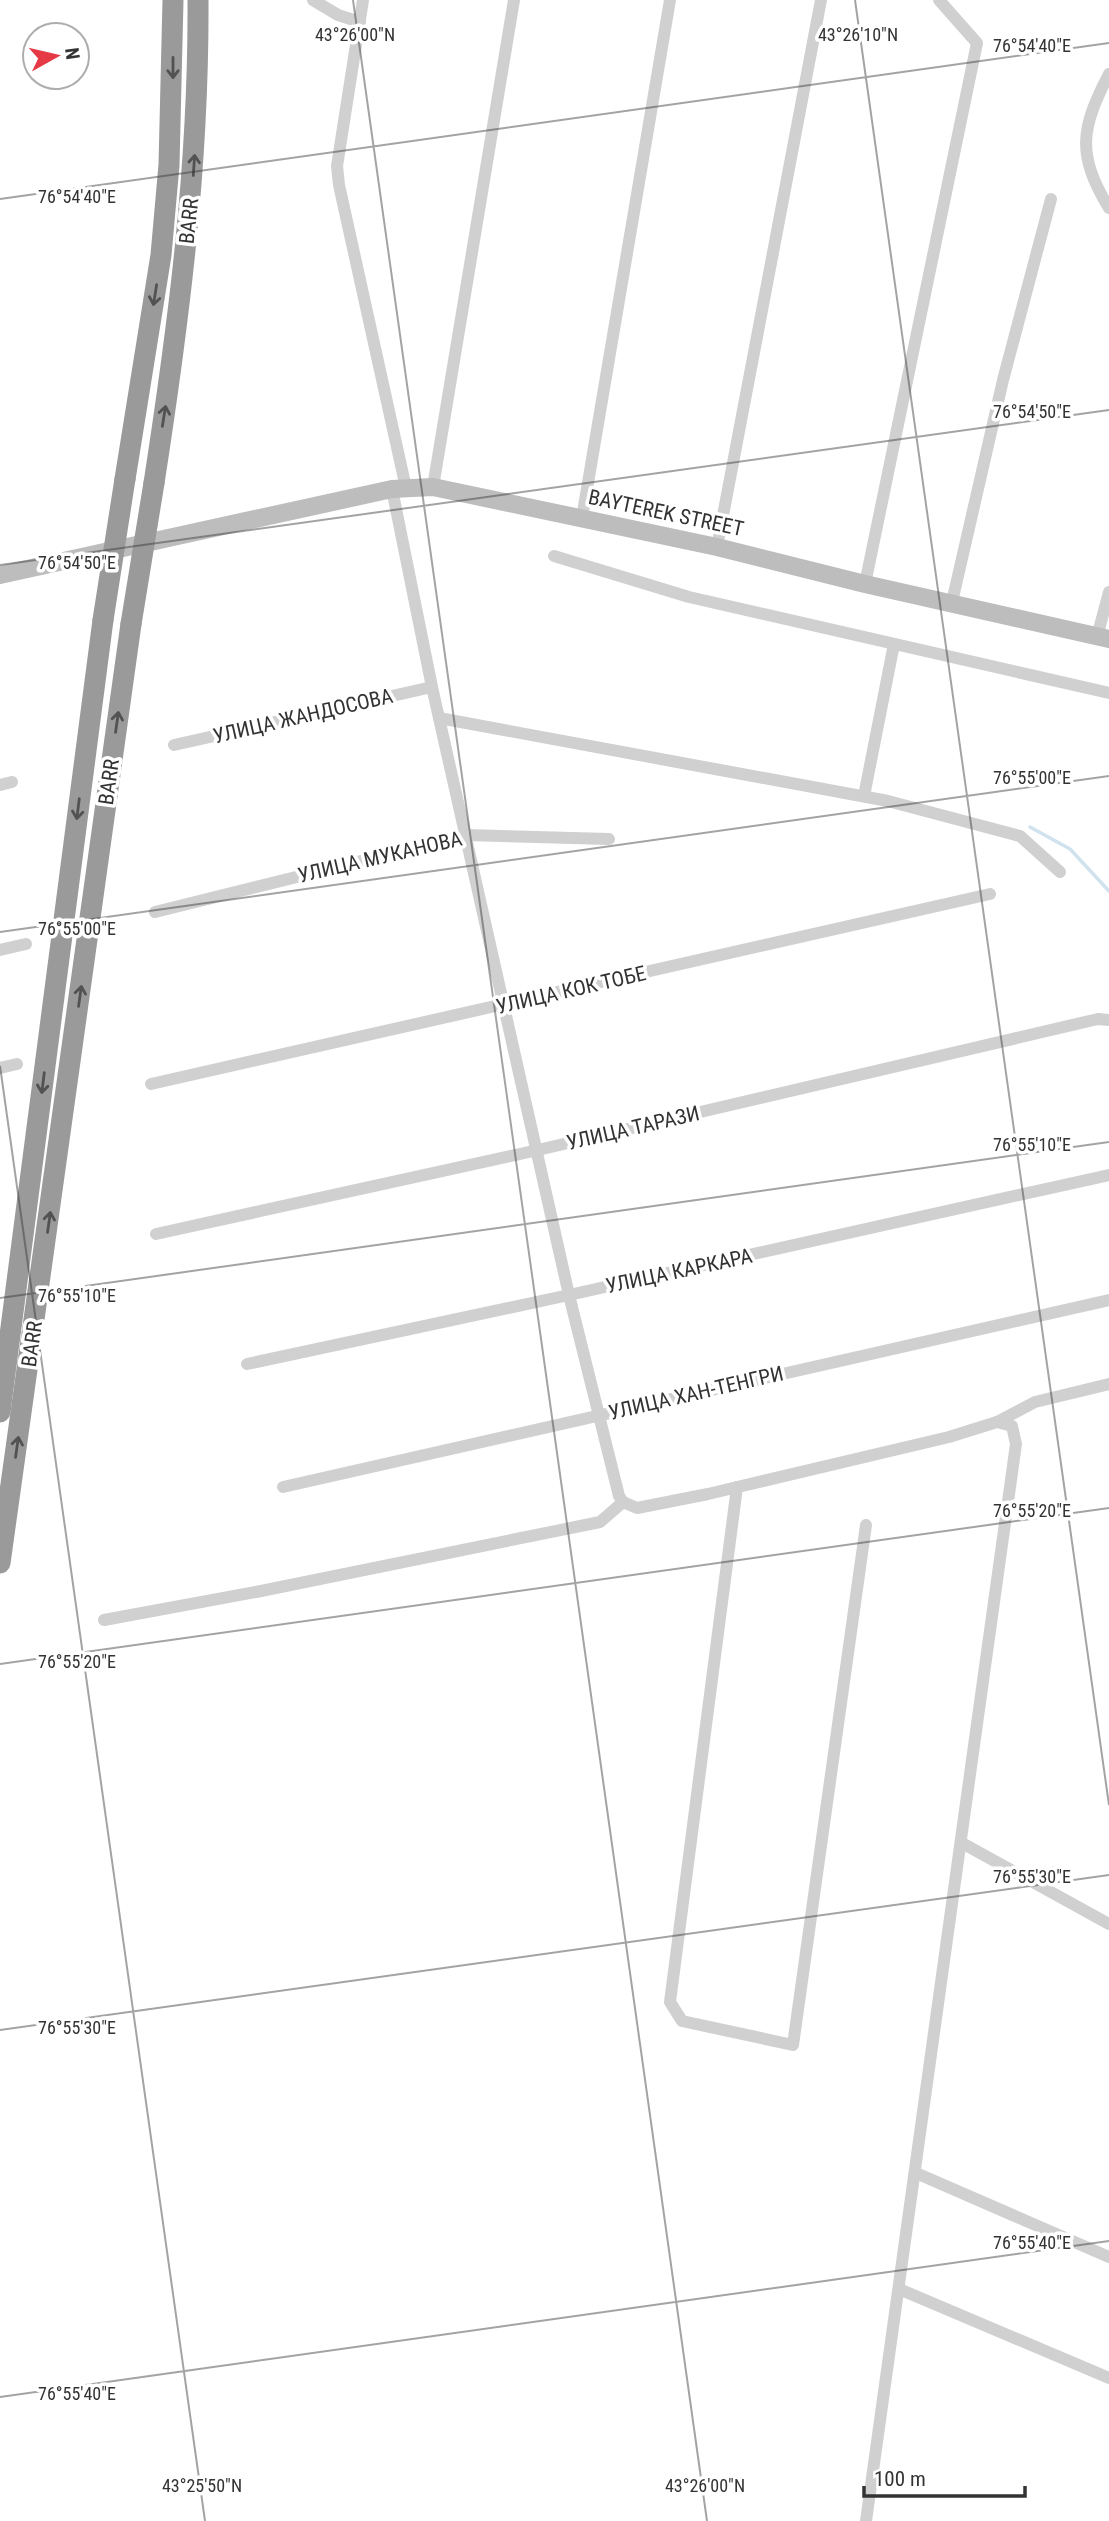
<svg xmlns="http://www.w3.org/2000/svg" width="1109" height="2521" font-family="'Roboto Condensed',sans-serif">
	<rect width="100%" height="100%" fill="#fff"/>
	<g fill="none" stroke-linecap="round" stroke-linejoin="round">
		<path stroke="#cfe2ee" stroke-width="3.5" d="M1030 827 1070 849 1109 891"/>
		<g stroke="#d0d0d0" stroke-width="12">
			<path d="M313 0 338 15 360 22"/>
			<path d="M363 0 337 166 339 185 406 488"/>
			<path d="M1109 74C1081 128 1076 154 1109 208"/>
			<path d="M433 487 514 0"/>
			<path d="M392 489 432 687 569 1295 619 1496 623 1502 637 1508 708 1494 949 1437 997 1422 1012 1426 1016 1444 866 2521"/>
			<path d="M582 518 670 0"/>
			<path d="M717 547 821 0"/>
			<path d="M554 556 689 597 1109 693"/>
			<path d="M865 584 977 43 939 0"/>
			<path d="M952 602 1003 380 1051 199"/>
			<path d="M1097 637 1109 592"/>
			<path d="M439 718 888 801 1020 836 1060 872"/>
			<path d="M174 745 432 687"/>
			<path d="M0 785 12 782"/>
			<path d="M864 796 894 644"/>
			<path d="M155 912 466 835 609 839"/>
			<path d="M0 950 26 944"/>
			<path d="M0 1068 17 1064"/>
			<path d="M151 1084 990 894"/>
			<path d="M156 1234 538 1150 1098 1019 1109 1020"/>
			<path d="M247 1364 569 1295 1109 1175"/>
			<path d="M997 1422 1035 1402 1109 1384"/>
			<path d="M283 1487 1109 1300"/>
			<path d="M737 1487 670 2002 682 2021 793 2045 866 1525"/>
			<path d="M104 1620 256 1592 600 1522 623 1502"/>
			<path d="M962 1843 1109 1924"/>
			<path d="M916 2173 1109 2257"/>
			<path d="M899 2289 1109 2378"/>
		</g>
		<path stroke="#bdbdbd" stroke-width="18" d="M0 575 392 489 433 487 717 547 865 584 1109 639"/>
		<g stroke="#9a9a9a" stroke-width="21">
			<path d="M125 479 161 255 169 165 173 0"/>
			<path d="M154 483C179 321 199 165 198 0"/>
			<path d="M0 1412 103 620"/>
			<path d="M0 1563 131 624"/>
		</g>
		<g stroke="#9a9a9a" stroke-width="21">
			<path d="M103 620 125 479"/>
			<path d="M131 624 154 483"/>
		</g>
	</g>
	<defs><path id="oneway-shaft" d="M-6 0H5M1.5-3L5.5 0L1.5 3" fill="none" stroke-width="1.6" stroke-linecap="round" stroke-linejoin="round" transform="scale(1.75)"/></defs>
	<g stroke="#525252">
		<use href="#oneway-shaft" transform="translate(173 68) rotate(90)"/>
		<use href="#oneway-shaft" transform="translate(194 165) rotate(-86)"/>
		<use href="#oneway-shaft" transform="translate(155 295) rotate(99)"/>
		<use href="#oneway-shaft" transform="translate(164 416) rotate(-81)"/>
		<use href="#oneway-shaft" transform="translate(117 722) rotate(-82)"/>
		<use href="#oneway-shaft" transform="translate(78 809) rotate(97)"/>
		<use href="#oneway-shaft" transform="translate(80 996) rotate(-82)"/>
		<use href="#oneway-shaft" transform="translate(43 1083) rotate(97)"/>
		<use href="#oneway-shaft" transform="translate(49 1222) rotate(-82)"/>
		<use href="#oneway-shaft" transform="translate(17 1447) rotate(-82)"/>
	</g>
	<path fill="none" stroke="#333" stroke-width="2" stroke-opacity="0.45" d="M353 0 707 2521M855 0 1109 1805M0 199 1109 43M0 565 1109 410M0 932 1109 776M0 1066 205 2521M0 1298 1109 1142M0 1664 1109 1508M0 2030 1109 1875M0 2397 1109 2241"/>
	<g text-anchor="middle" dominant-baseline="central" stroke-width="7" stroke-linejoin="round" paint-order="stroke">
		<g font-size="21" fill="#333" stroke="#fff">
			<text transform="translate(189 221) rotate(-84)">BARR</text>
			<text transform="translate(666 513) rotate(12)">BAYTEREK STREET</text>
			<text transform="translate(303 716) rotate(-13)">УЛИЦА ЖАНДОСОВА</text>
			<text transform="translate(109 782) rotate(-82)">BARR</text>
			<text transform="translate(380 857) rotate(-13)">УЛИЦА МУКАНОВА</text>
			<text transform="translate(571 990) rotate(-13)">УЛИЦА КОК ТОБЕ</text>
			<text transform="translate(633 1128) rotate(-13)">УЛИЦА ТАРАЗИ</text>
			<text transform="translate(679 1271) rotate(-12)">УЛИЦА КАРКАРА</text>
			<text transform="translate(32 1344) rotate(-82)">BARR</text>
			<text transform="translate(696 1393) rotate(-13)">УЛИЦА ХАН-ТЕНГРИ</text>
		</g>
	</g>
	<g font-size="18" text-anchor="middle" fill="#333" stroke="#fff" stroke-width="7" stroke-linejoin="round" paint-order="stroke">
		<text x="355" y="41">43°26'00"N</text>
		<text x="858" y="41">43°26'10"N</text>
		<text x="1032" y="52">76°54'40"E</text>
		<text x="77" y="203">76°54'40"E</text>
		<text x="1032" y="418">76°54'50"E</text>
		<text x="77" y="569">76°54'50"E</text>
		<text x="1032" y="784">76°55'00"E</text>
		<text x="77" y="935">76°55'00"E</text>
		<text x="1032" y="1151">76°55'10"E</text>
		<text x="77" y="1302">76°55'10"E</text>
		<text x="1032" y="1517">76°55'20"E</text>
		<text x="77" y="1668">76°55'20"E</text>
		<text x="1032" y="1883">76°55'30"E</text>
		<text x="77" y="2034">76°55'30"E</text>
		<text x="1032" y="2249">76°55'40"E</text>
		<text x="77" y="2400">76°55'40"E</text>
		<text x="202" y="2492">43°25'50"N</text>
		<text x="705" y="2492">43°26'00"N</text>
	</g>
	<g transform="translate(56 56) rotate(82)"><circle r="33" fill="#ffffff" stroke="#adadad" stroke-width="2"/>
	<path d="M0-5L12 26L0 18L-12 26Z" fill="#e63946"/>
	<text y="-10" font-size="19" font-weight="bold" text-anchor="middle" fill="#333333">N</text>
	</g>
	<path d="M864 2486v10h161v-10" fill="none" stroke="#333333" stroke-width="3.5"/>
	<text x="874" y="2486" font-size="21" fill="#333333" stroke="#ffffff" stroke-width="5" paint-order="stroke">100 m</text>
</svg>
